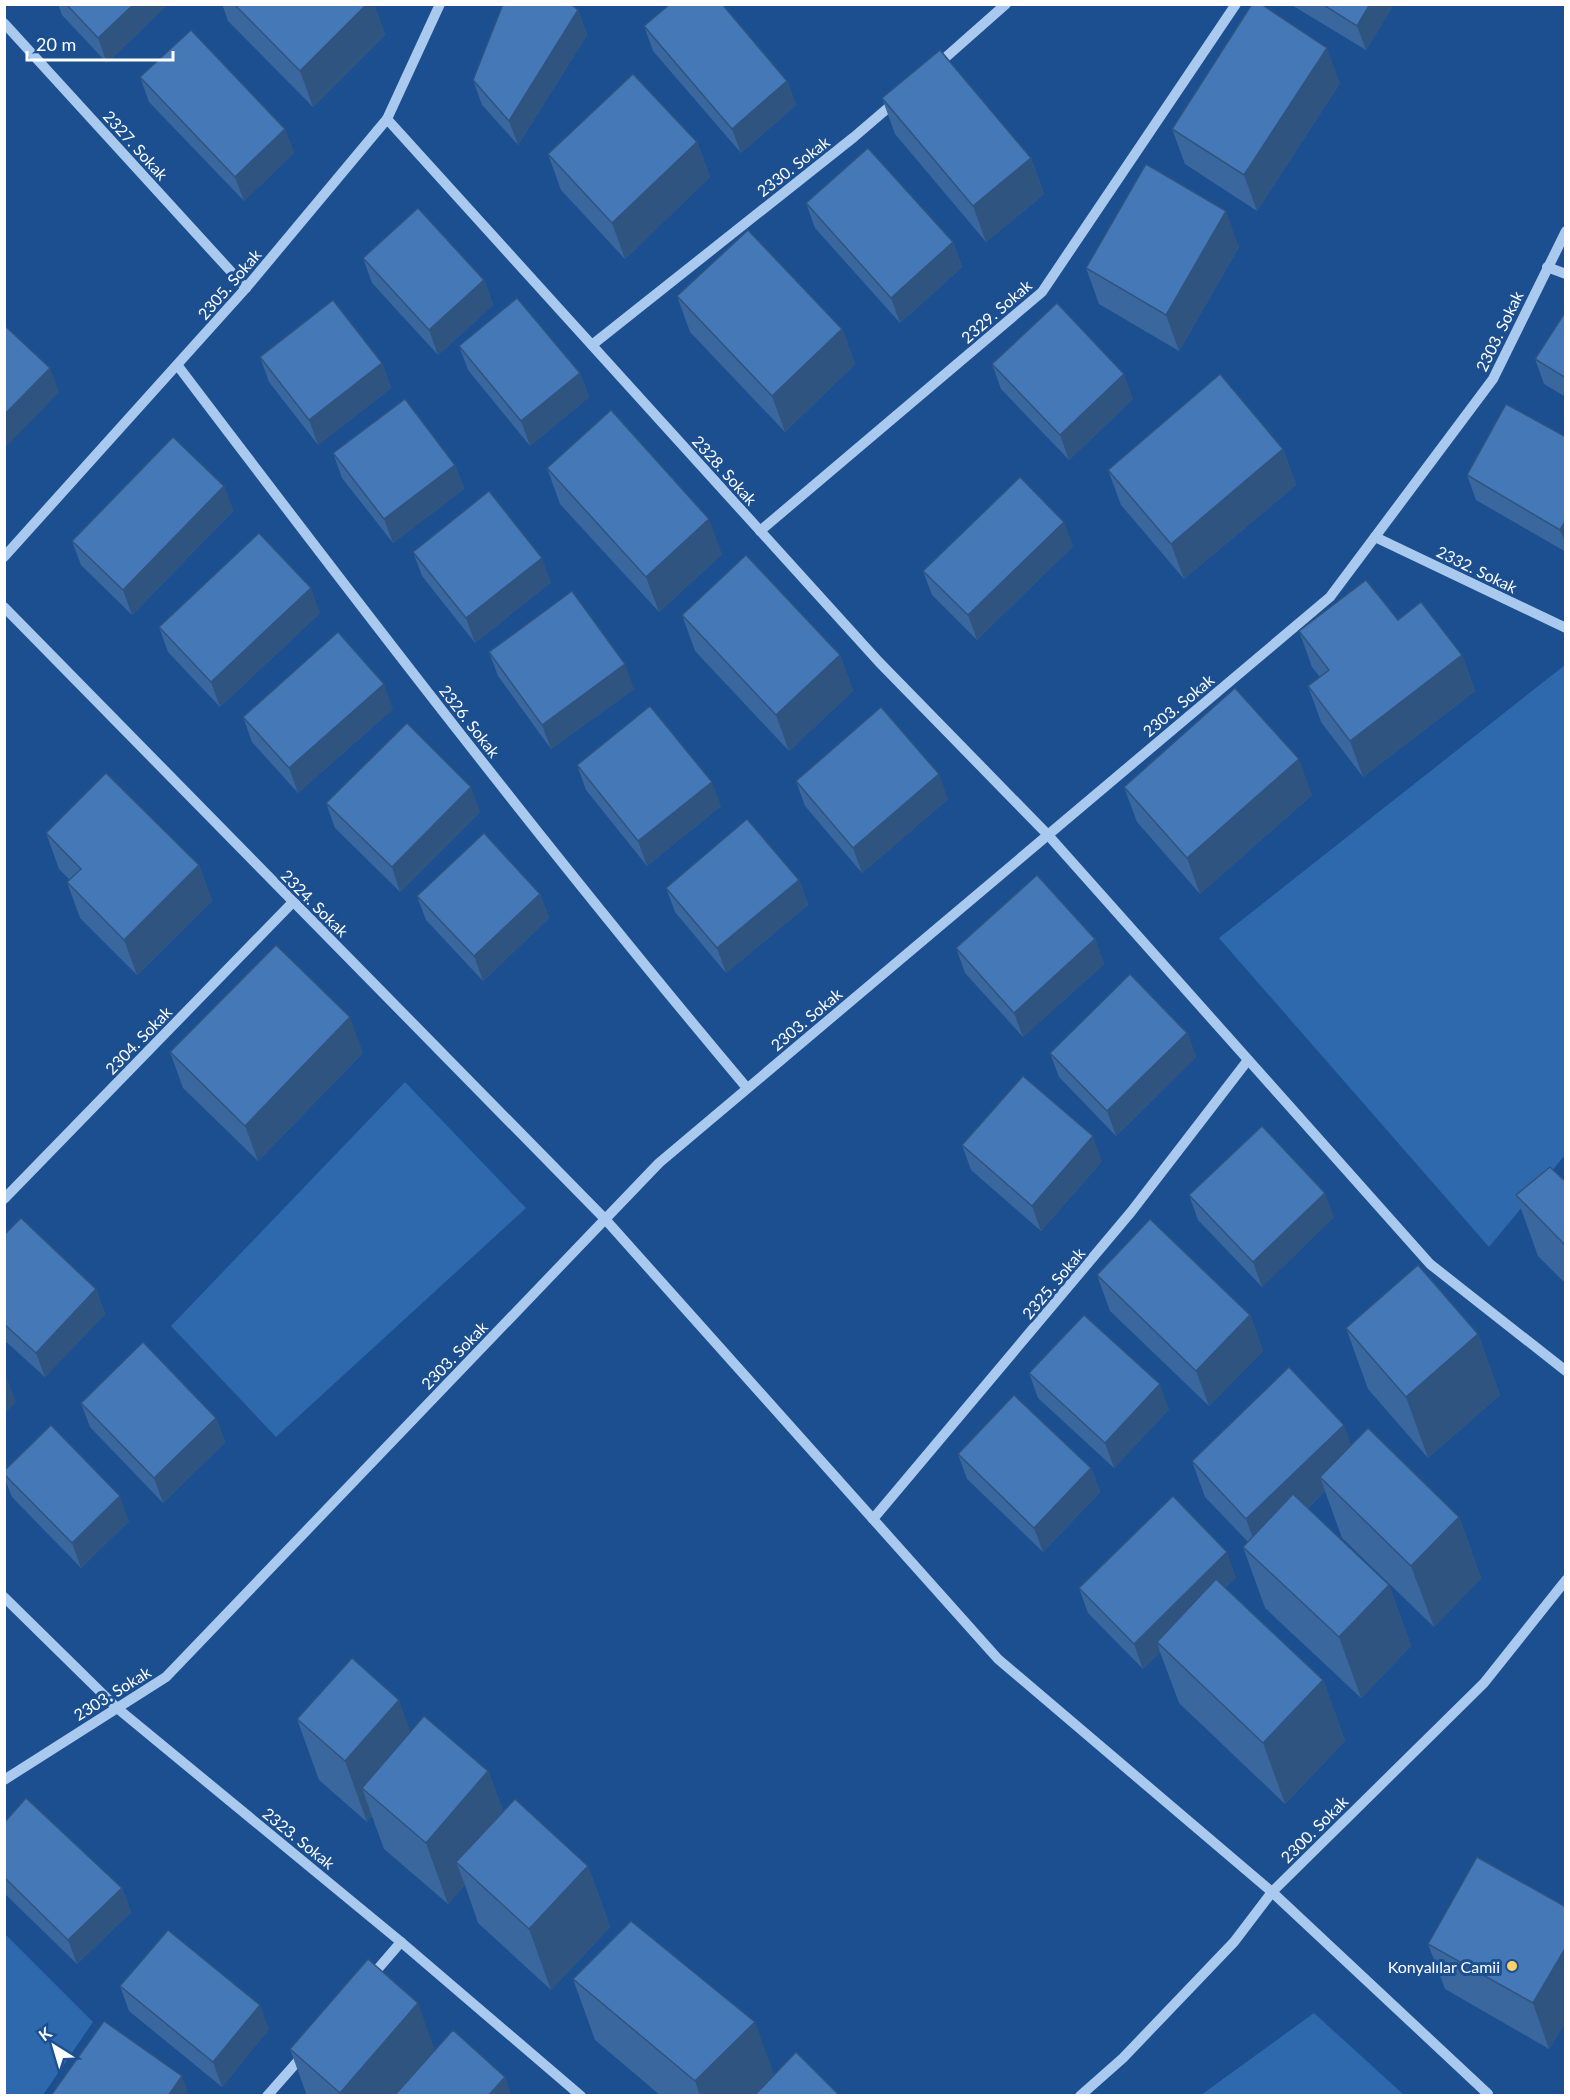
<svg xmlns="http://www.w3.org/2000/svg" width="1570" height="2100" font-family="Lato,sans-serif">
	<rect width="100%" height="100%" fill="#1b4f8f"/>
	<g fill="#2e69ad">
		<path d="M1565 665V1155L1489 1247 1219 938Z"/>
		<path d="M405 1082 526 1208 276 1437 171 1326Z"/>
		<path d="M5 1934 93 2022 43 2095H5Z"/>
		<path d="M1314 2013 1404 2095H1201Z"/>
	</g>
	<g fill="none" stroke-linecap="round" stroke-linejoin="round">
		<g stroke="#a9c9ee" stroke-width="10">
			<path d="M4 23 246 288"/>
			<path d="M937 65 1006 4"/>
			<path d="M387 119 879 662 1048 835 1430 1264 1566 1371"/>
			<path d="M1547 267 1566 274"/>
			<path d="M592 345 854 137 896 101"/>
			<path d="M178 366C363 610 550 854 747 1088"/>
			<path d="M760 531 1042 292 1236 4"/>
			<path d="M1375 537 1566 628"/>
			<path d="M4 557 246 288 387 119 440 4"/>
			<path d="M4 607 605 1219 998 1659 1272 1892 1488 2094"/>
			<path d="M4 1199 293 902"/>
			<path d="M873 1519 1131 1212 1248 1060"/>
			<path d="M4 1597 117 1708 401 1942 581 2096"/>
			<path d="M4 1780 166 1677 659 1163 1330 597 1493 379 1566 231"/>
			<path d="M370 1978 401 1942"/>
			<path d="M267 2096 305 2053"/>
			<path d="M1080 2096 1123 2058 1234 1942 1272 1892 1484 1683 1566 1580"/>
		</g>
	</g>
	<g fill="#3a679d">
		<path d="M58 4H168L107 63 62 15Z"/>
		<path d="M222 4H374L385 35 313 107 228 21Z"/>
		<path d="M1290 4H1394L1366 50Z"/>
		<path d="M578 10 587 35 518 145 482 105 473 80Z"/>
		<path d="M644 26 787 81 796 105 741 153 653 51Z"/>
		<path d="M140 77 285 129 294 153 244 201 149 102Z"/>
		<path d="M1340 83 1257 211 1185 164 1172 129Z"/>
		<path d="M882 98 1031 158 1044 194 986 242 895 134Z"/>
		<path d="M697 142 710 177 625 259 561 190 548 154Z"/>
		<path d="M806 203 953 242 962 267 900 323 815 228Z"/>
		<path d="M1239 247 1179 351 1099 304 1086 268Z"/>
		<path d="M363 258 484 280 493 305 438 355 372 283Z"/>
		<path d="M677 296 842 329 855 364 785 432 690 332Z"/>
		<path d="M1566 311V397L1544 384 1535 359Z"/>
		<path d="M459 346 580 373 589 397 530 446 468 370Z"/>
		<path d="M260 357 382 363 391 388 318 445 269 382Z"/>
		<path d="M992 364 1133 399 1069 460 1001 389Z"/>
		<path d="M1566 437V552L1476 500 1467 475Z"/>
		<path d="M1283 449 1296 485 1184 579 1121 505 1108 470Z"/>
		<path d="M333 453 455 465 464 489 393 543 342 478Z"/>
		<path d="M547 468 722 554 659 612 560 504Z"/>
		<path d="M224 486 233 511 132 615 81 565 72 541Z"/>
		<path d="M1073 546 977 640 932 595 923 571Z"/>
		<path d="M413 552 551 582 475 643 422 576Z"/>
		<path d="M320 613 220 707 168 652 159 627Z"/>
		<path d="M682 615 840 655 853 691 789 751 695 651Z"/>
		<path d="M1398 620 1462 655 1475 691 1363 777 1321 722 1308 686 1320 677 1312 667 1299 631Z"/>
		<path d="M489 652 634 689 551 749 498 676Z"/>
		<path d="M393 709 298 793 252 742 243 717Z"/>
		<path d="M577 765 721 806 647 866 586 790Z"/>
		<path d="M796 781 948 799 862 873 805 806Z"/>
		<path d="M1124 787 1312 795 1200 894 1137 822Z"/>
		<path d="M326 803 480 812 400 892 335 828Z"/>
		<path d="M46 833 199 865 212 901 137 975 80 918 67 882 70 880 59 869Z"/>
		<path d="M799 880 808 905 726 973 675 912 666 888Z"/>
		<path d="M540 894 549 918 483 981 426 920 417 896Z"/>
		<path d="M1095 939 1104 964 1023 1037 965 973 956 948Z"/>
		<path d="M1187 1033 1196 1057 1116 1136 1059 1077 1050 1053Z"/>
		<path d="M170 1052 363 1053 258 1161 183 1088Z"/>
		<path d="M962 1145 1102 1161 1041 1231 971 1170Z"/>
		<path d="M1566 1182V1284L1538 1256 1516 1195Z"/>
		<path d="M1189 1195 1334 1217 1262 1287 1198 1220Z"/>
		<path d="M4 1235 96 1289 105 1314 45 1377 4 1340Z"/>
		<path d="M1097 1275 1250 1315 1263 1351 1209 1406 1110 1311Z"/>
		<path d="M1346 1328 1478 1334 1500 1395 1428 1458 1368 1389Z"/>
		<path d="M1029 1373 1169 1409 1114 1468 1038 1398Z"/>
		<path d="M81 1403 216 1418 225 1442 163 1503 90 1427Z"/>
		<path d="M1351 1445 1459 1517 1481 1578 1434 1627 1342 1538 1325 1491 1308 1508 1389 1585 1411 1646 1361 1698 1265 1608 1243 1547 1248 1542 1205 1497 1192 1461Z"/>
		<path d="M958 1454 1091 1468 1100 1492 1043 1552 967 1479Z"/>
		<path d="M4 1471 129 1521 81 1568 12 1497 4 1477Z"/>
		<path d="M1236 1577 1225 1588 1323 1680 1345 1741 1285 1804 1179 1703 1160 1652 1143 1669 1088 1613 1079 1588Z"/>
		<path d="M297 1719 411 1731 488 1771 503 1811 588 1866 610 1927 551 1990 478 1923 465 1885 448 1904 384 1849 372 1816 367 1822 319 1780Z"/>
		<path d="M4 1823 122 1888 131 1912 77 1964 4 1893Z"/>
		<path d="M1566 1907V2021L1549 2049 1445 1989 1428 1944Z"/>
		<path d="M573 1979 774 2074 840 2096H661L595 2040Z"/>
		<path d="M120 1986 269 2029 222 2087 129 2011Z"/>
		<path d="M290 2049 435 2050 505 2077 511 2096H307Z"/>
	</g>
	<g fill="#305480">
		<path d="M134 4H168L107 63 98 38Z"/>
		<path d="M367 4H374L385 35 313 107 300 71Z"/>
		<path d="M1370 4H1394L1366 50 1357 26Z"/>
		<path d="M578 10 587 35 518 145 509 121Z"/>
		<path d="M1327 48 1340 83 1257 211 1244 175Z"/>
		<path d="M787 81 796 105 741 153 732 129Z"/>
		<path d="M285 129 294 153 244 201 235 177Z"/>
		<path d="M697 142 710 177 625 259 612 223Z"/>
		<path d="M1031 158 1044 194 986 242 973 206Z"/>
		<path d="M1226 211 1239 247 1179 351 1166 315Z"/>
		<path d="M953 242 962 267 900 323 891 298Z"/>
		<path d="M484 280 493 305 438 355 429 330Z"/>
		<path d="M842 329 855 364 785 432 772 396Z"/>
		<path d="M382 363 391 388 318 445 309 420Z"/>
		<path d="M50 368 59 392 4 449V415Z"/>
		<path d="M580 373 589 397 530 446 521 421Z"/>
		<path d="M1124 374 1133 399 1069 460 1060 435Z"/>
		<path d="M1283 449 1296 485 1184 579 1171 544Z"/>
		<path d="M455 465 464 489 393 543 384 519Z"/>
		<path d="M224 486 233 511 132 615 123 590Z"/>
		<path d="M709 519 722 554 659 612 646 577Z"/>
		<path d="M1566 520V545L1560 530Z"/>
		<path d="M1064 522 1073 546 977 640 968 615Z"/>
		<path d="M542 558 551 582 475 643 466 618Z"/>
		<path d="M311 588 320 613 220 707 211 682Z"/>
		<path d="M840 655 853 691 789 751 776 715Z"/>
		<path d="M1462 655 1475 691 1363 777 1350 741Z"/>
		<path d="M625 664 634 689 551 749 542 725Z"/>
		<path d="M384 684 393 709 298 793 289 768Z"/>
		<path d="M1299 759 1312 795 1200 894 1187 858Z"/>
		<path d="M939 774 948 799 862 873 853 848Z"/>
		<path d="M712 782 721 806 647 866 638 841Z"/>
		<path d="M471 787 480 812 400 892 392 867Z"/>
		<path d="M199 865 212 901 137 975 124 940Z"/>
		<path d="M799 880 808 905 726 973 717 948Z"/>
		<path d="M540 894 549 918 483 981 474 956Z"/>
		<path d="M1095 939 1104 964 1023 1037 1014 1013Z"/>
		<path d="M350 1017 363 1053 258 1161 245 1126Z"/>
		<path d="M1187 1033 1196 1057 1116 1136 1107 1111Z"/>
		<path d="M1093 1136 1102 1161 1041 1231 1032 1206Z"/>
		<path d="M1325 1193 1334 1217 1262 1287 1253 1262Z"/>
		<path d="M96 1289 105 1314 45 1377 36 1353Z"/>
		<path d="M1250 1315 1263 1351 1209 1406 1196 1371Z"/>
		<path d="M1478 1334 1500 1395 1428 1458 1406 1397Z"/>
		<path d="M7 1378 16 1402 4 1414V1380Z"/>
		<path d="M1160 1384 1169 1409 1114 1468 1105 1443Z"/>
		<path d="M216 1418 225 1442 163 1503 154 1478Z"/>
		<path d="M1344 1425 1357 1461 1320 1477 1325 1491 1259 1555 1246 1519Z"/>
		<path d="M1091 1468 1100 1492 1043 1552 1034 1528Z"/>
		<path d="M120 1496 129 1521 81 1568 72 1543Z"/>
		<path d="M1459 1517 1481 1578 1434 1627 1411 1566Z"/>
		<path d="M1227 1552 1236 1577 1163 1649 1157 1642 1160 1652 1143 1669 1134 1644Z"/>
		<path d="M1389 1585 1411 1646 1361 1698 1339 1637Z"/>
		<path d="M1323 1680 1345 1741 1285 1804 1263 1743Z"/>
		<path d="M399 1700 421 1761 362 1788 372 1816 367 1822 345 1761Z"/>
		<path d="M488 1771 511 1832 456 1862 465 1885 448 1904 426 1843Z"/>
		<path d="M588 1866 610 1927 551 1990 529 1929Z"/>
		<path d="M122 1888 131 1912 77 1964 68 1940Z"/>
		<path d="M1566 1947V2021L1549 2049 1533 2003Z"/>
		<path d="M418 2003 440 2064 413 2096H341L340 2093Z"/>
		<path d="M260 2005 269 2029 222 2087 213 2062Z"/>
		<path d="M755 2022 777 2083 764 2096H700L695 2081Z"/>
		<path d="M182 2076 189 2096H168Z"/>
		<path d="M505 2077 511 2096H488Z"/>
	</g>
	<g fill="#4478b7" stroke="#305480" stroke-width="1.5">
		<path d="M66 4H134L98 38Z"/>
		<path d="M234 4H367L300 71Z"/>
		<path d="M503 4H571L578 10 509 121 473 80Z"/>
		<path d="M670 4H722L787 81 732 129 644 26Z"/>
		<path d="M1252 4H1261L1327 48 1244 175 1172 129Z"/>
		<path d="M1322 4H1370L1357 26Z"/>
		<path d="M191 30 285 129 235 177 140 77Z"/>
		<path d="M940 50 1031 158 973 206 882 98Z"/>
		<path d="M633 74 697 142 612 223 548 154Z"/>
		<path d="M868 148 953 242 891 298 806 203Z"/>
		<path d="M1146 164 1226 211 1166 315 1086 268Z"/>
		<path d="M418 208 484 280 429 330 363 258Z"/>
		<path d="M748 230 842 329 772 396 677 296Z"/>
		<path d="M517 298 580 373 521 421 459 346Z"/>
		<path d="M333 300 382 363 309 420 260 357Z"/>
		<path d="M1057 303 1124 374 1060 435 992 364Z"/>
		<path d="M1566 311V378L1535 359Z"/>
		<path d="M4 325 50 368 4 415Z"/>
		<path d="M1220 374 1283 449 1171 544 1108 470Z"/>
		<path d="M405 399 455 465 384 519 333 453Z"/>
		<path d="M1506 404 1566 437V520L1560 530 1467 475Z"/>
		<path d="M611 410 709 519 646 577 547 468Z"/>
		<path d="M173 437 224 486 123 590 72 541Z"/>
		<path d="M1020 477 1064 522 968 615 923 571Z"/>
		<path d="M489 491 542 558 466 618 413 552Z"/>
		<path d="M259 533 311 588 211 682 159 627Z"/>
		<path d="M746 555 840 655 776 715 682 615Z"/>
		<path d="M1366 580 1398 620 1421 602 1462 655 1350 741 1308 686 1329 670 1299 631Z"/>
		<path d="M572 591 625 664 542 725 489 652Z"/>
		<path d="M338 632 384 684 289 768 243 717Z"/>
		<path d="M1235 688 1299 759 1187 858 1124 787Z"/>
		<path d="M650 706 712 782 638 841 577 765Z"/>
		<path d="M881 707 939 774 853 848 796 781Z"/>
		<path d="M407 723 471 787 392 867 326 803Z"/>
		<path d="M106 773 199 865 124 940 67 882 81 869 46 833Z"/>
		<path d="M747 819 799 880 717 948 666 888Z"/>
		<path d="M484 833 540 894 474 956 417 896Z"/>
		<path d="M1037 875 1095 939 1014 1013 956 948Z"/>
		<path d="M276 945 350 1017 245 1126 170 1052Z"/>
		<path d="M1130 974 1187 1033 1107 1111 1050 1053Z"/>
		<path d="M1023 1076 1093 1136 1032 1206 962 1145Z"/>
		<path d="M1262 1126 1325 1193 1253 1262 1189 1195Z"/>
		<path d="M1550 1167 1566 1182V1246L1516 1195Z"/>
		<path d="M21 1218 96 1289 36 1353 4 1324V1235Z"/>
		<path d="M1150 1219 1250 1315 1196 1371 1097 1275Z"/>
		<path d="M1418 1265 1478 1334 1406 1397 1346 1328Z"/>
		<path d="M1084 1315 1160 1384 1105 1443 1029 1373Z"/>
		<path d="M143 1342 216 1418 154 1478 81 1403Z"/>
		<path d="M1289 1367 1344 1425 1246 1519 1192 1461Z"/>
		<path d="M1014 1395 1091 1468 1034 1528 958 1454Z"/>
		<path d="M51 1425 120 1496 72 1543 4 1474V1471Z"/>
		<path d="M1368 1428 1459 1517 1411 1566 1320 1477Z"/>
		<path d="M1293 1494 1389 1585 1339 1637 1243 1547Z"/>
		<path d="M1173 1496 1227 1552 1134 1644 1079 1588Z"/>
		<path d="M1216 1579 1323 1680 1263 1743 1157 1642Z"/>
		<path d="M352 1658 399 1700 345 1761 297 1719Z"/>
		<path d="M424 1716 488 1771 426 1843 362 1788Z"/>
		<path d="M26 1798 122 1888 68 1940 4 1877V1823Z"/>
		<path d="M515 1799 588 1866 529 1929 456 1862Z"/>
		<path d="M1477 1857 1566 1907V1947L1533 2003 1428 1944Z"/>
		<path d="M631 1921 755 2022 695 2081 573 1979Z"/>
		<path d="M168 1930 260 2005 213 2062 120 1986Z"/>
		<path d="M368 1959 418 2003 340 2093 290 2049Z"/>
		<path d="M104 2021 182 2076 168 2096H55L52 2094Z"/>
		<path d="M453 2030 505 2077 488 2096H394Z"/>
		<path d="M796 2052 840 2096H754Z"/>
	</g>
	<circle fill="#ffd166" stroke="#1b4f8f" stroke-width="2" cx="1512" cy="1966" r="6"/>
	<g text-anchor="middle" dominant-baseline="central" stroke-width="6" stroke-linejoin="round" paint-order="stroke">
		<g font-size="16" fill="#fff" stroke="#1b4f8f">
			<text transform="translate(136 145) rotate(48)">2327. Sokak</text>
			<text transform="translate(793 166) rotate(-38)">2330. Sokak</text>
			<text transform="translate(229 284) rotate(-49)">2305. Sokak</text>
			<text transform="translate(996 311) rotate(-41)">2329. Sokak</text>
			<text transform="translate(1499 331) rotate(-64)">2303. Sokak</text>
			<text transform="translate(725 470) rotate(48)">2328. Sokak</text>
			<text transform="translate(1477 569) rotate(26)">2332. Sokak</text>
			<text transform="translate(1178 705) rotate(-40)">2303. Sokak</text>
			<text transform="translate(470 721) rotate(52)">2326. Sokak</text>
			<text transform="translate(315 903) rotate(45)">2324. Sokak</text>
			<text transform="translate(806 1019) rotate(-40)">2303. Sokak</text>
			<text transform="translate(138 1040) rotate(-46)">2304. Sokak</text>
			<text transform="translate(1053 1283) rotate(-50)">2325. Sokak</text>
			<text transform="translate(454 1355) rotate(-46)">2303. Sokak</text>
			<text transform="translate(112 1693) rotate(-32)">2303. Sokak</text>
			<text transform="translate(1314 1829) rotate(-45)">2300. Sokak</text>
			<text transform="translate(299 1838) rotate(39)">2323. Sokak</text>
		</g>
		<g font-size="16" fill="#fff" stroke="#1b4f8f" text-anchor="end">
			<text x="1500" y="1966">Konyalılar Camii</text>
		</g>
	</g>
	<rect width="1570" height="2100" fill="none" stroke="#ffffff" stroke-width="12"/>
	<g transform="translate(54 2046) rotate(323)" stroke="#1b4f8f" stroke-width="4.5" paint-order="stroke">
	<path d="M0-4.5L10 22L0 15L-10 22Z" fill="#ffffff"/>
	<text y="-9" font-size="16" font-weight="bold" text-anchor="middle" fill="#ffffff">K</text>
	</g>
	<path d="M27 51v9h146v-9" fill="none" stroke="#ffffff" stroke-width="3"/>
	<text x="36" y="51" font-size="18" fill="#ffffff" stroke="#1b4f8f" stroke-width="4.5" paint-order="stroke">20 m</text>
</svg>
